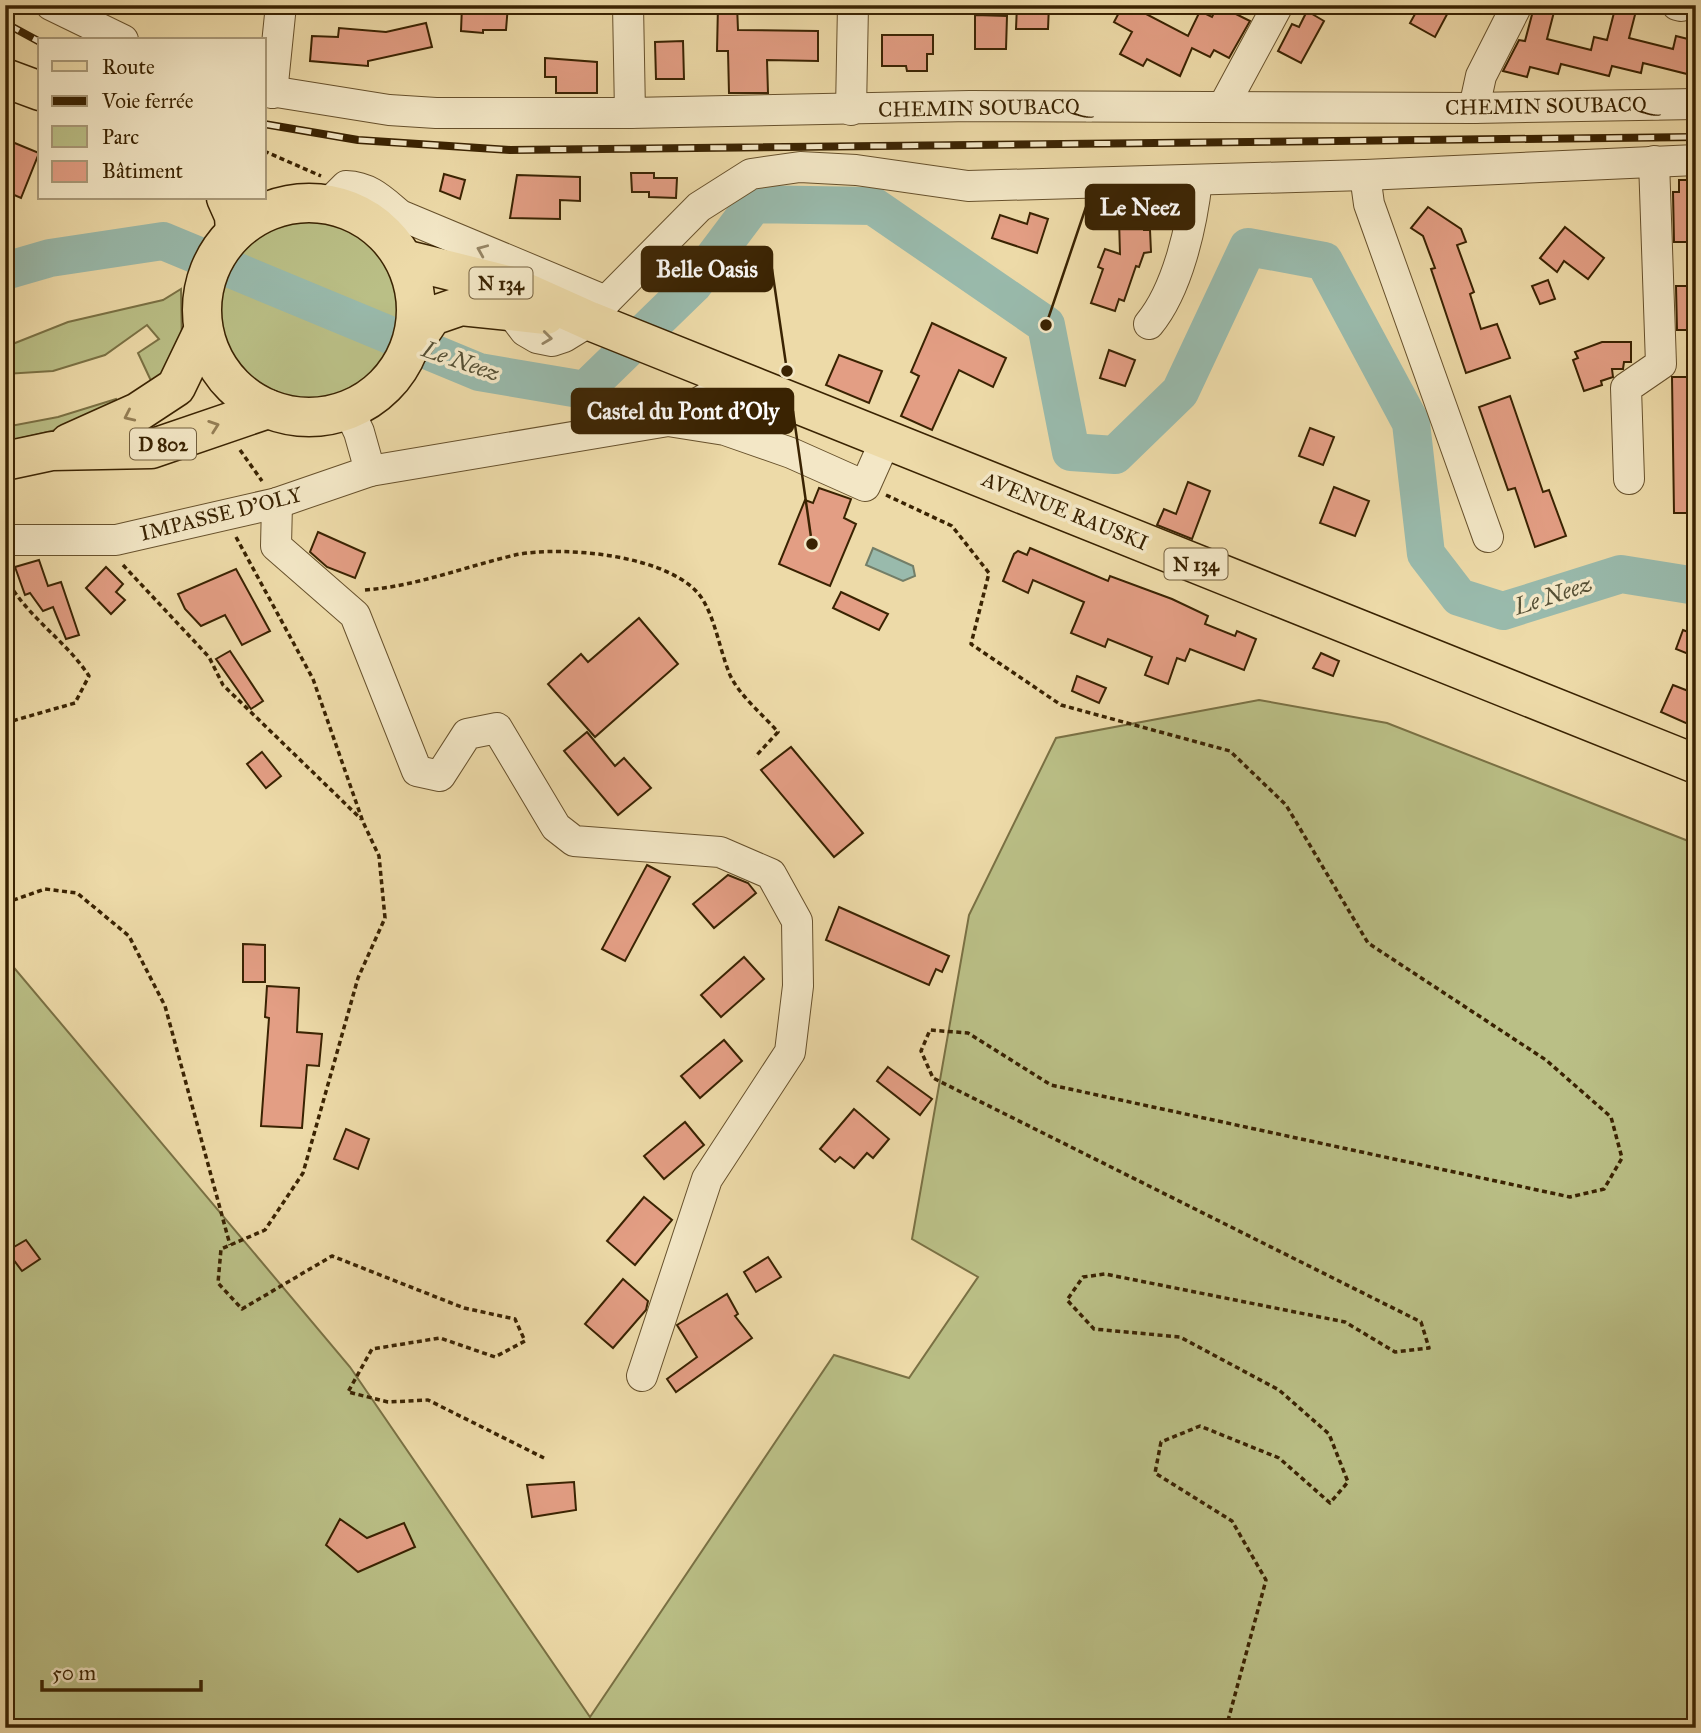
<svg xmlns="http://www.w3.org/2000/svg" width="1701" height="1733" font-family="'IM FELL Great Primer',serif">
	<rect width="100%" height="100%" fill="#eddaa8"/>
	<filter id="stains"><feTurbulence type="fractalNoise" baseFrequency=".00286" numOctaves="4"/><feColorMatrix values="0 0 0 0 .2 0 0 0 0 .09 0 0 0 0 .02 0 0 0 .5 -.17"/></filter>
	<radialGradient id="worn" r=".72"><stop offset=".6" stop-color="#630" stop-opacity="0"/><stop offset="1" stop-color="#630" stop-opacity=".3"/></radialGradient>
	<g fill="#babf86" stroke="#7a7144" stroke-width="2">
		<circle cx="309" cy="311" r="92"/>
		<path d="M181 289 182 347 153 385 138 353 159 339 147 325 105 355 53 371 5 374V347L68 322 163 300Z"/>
		<path d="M116 399 119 409 107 418 5 442V427L58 417Z"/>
		<path d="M1259 700 1387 723 1696 844V1728H5V957L350 1367 590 1717 834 1355 909 1378 978 1277 912 1239 969 915 1056 738Z"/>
	</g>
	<path fill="#99baac" stroke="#737e68" stroke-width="2" d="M873 548 913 566 915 576 903 581 866 565Z"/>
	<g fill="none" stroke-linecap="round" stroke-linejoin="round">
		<path stroke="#99baac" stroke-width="38" d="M5 271 50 258 163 241 479 372 585 390 693 285 754 204 873 206 1046 325 1071 452 1115 455 1180 392 1248 247 1324 261 1411 423 1426 554 1459 597 1503 611 1621 574 1696 586"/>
	</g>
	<g fill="#e39e84" stroke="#3a2302" stroke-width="2">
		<path d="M474 5H508L506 30H483V33L461 31 462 6Z"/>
		<path d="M718 5H737L738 30 818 31V61L767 60 768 93H729L728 51H717Z"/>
		<path d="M1017 5H1049L1048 29H1016Z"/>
		<path d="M1123 5H1129L1188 36 1200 11 1212 17 1218 5 1250 21 1229 58 1214 50 1210 57 1192 48 1180 76 1147 59 1143 66 1120 54 1132 32 1114 22Z"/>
		<path d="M1420 5H1452L1435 37 1410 23Z"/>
		<path d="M1616 5 1636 11 1629 38 1673 49 1676 36 1696 41V66L1691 75 1643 63 1641 73 1612 66 1609 76 1561 64 1558 74 1530 67 1527 77 1503 71 1519 40 1525 41 1534 7 1554 12 1547 39 1591 50 1594 37 1607 40Z"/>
		<path d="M1307 11 1324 21 1301 63 1278 51 1292 24 1299 27Z"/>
		<path d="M975 15 1007 16 1006 49H975Z"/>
		<path d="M426 23 432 47 368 61V66L310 61 312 36 338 37 339 28 386 32Z"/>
		<path d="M882 35H933V54H927V71H907L906 66H882Z"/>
		<path d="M683 41 684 79H656L655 42Z"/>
		<path d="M545 58 597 62V93H556V77H545Z"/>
		<path d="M5 139 39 153 21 198 5 191Z"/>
		<path d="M631 173H654V178H677L676 198 649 197V192H632Z"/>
		<path d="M444 174 465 180 460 199 440 191Z"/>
		<path d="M517 175 580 177V201L560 200V219L510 218Z"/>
		<path d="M1679 180H1696V201H1690V242H1674L1673 192H1679Z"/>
		<path d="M1428 207 1461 229 1466 242 1457 245 1474 292 1470 294 1481 329 1497 324 1510 358 1466 373 1431 269 1435 268 1423 236 1411 228Z"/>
		<path d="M1030 213 1048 219 1037 253 992 238 1000 215 1027 224Z"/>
		<path d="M1119 219H1143L1144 230H1150L1151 252 1144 253 1139 267 1136 266 1124 301 1119 299 1115 311 1091 303 1103 269 1098 267 1105 249 1120 254Z"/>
		<path d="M1565 227 1604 258 1588 279 1564 261 1557 272 1540 258Z"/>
		<path d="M1548 280 1555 299 1540 304 1532 286Z"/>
		<path d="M1676 286H1696V330H1677Z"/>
		<path d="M932 323 1006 358 993 387 959 370 932 430 901 416 919 376 911 372Z"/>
		<path d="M1602 342H1631V362H1624L1623 369H1612L1613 377 1601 381 1602 385 1584 391 1573 360 1578 358 1575 352Z"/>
		<path d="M1109 350 1135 360 1125 386 1100 378Z"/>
		<path d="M839 355 882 371 869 403 826 385Z"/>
		<path d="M1672 377H1696V513H1674Z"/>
		<path d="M1510 396 1543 492 1549 490 1566 536 1535 547 1515 488 1508 490 1479 407Z"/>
		<path d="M1310 428 1334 437 1323 465 1299 456Z"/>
		<path d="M1188 482 1210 491 1192 539 1157 525 1164 509 1176 514Z"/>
		<path d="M1334 487 1369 501 1355 536 1320 523Z"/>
		<path d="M819 488 851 499 844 518 856 524 830 586 779 564 805 500 813 503Z"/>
		<path d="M318 532 365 553 355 578 327 567 310 552Z"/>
		<path d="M1030 548 1108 581 1110 576 1172 599 1208 616 1205 624 1235 636 1237 631 1256 639 1244 670 1190 649 1185 661 1177 658 1168 684 1145 675 1152 657 1108 639 1105 647 1071 633 1084 602 1033 580 1028 593 1003 581 1014 554 1018 551 1027 555Z"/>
		<path d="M39 560 48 586 61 582 79 635 66 639 53 607 43 611 30 593 25 595 15 567Z"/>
		<path d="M106 567 123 584 116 592 125 600 111 614 86 588Z"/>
		<path d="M236 569 270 631 242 645 225 615 201 626 185 609 178 594Z"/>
		<path d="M841 592 888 614 879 630 833 608Z"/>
		<path d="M639 618 678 664 595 737 548 684 581 654 588 662Z"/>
		<path d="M1683 630 1696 635V657L1676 649Z"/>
		<path d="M230 651 263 701 251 709 216 659Z"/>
		<path d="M1321 653 1339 661 1333 676 1313 668Z"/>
		<path d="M1077 676 1106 688 1099 703 1072 691Z"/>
		<path d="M1673 685 1696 694V707L1688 724 1661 712Z"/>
		<path d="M587 732 615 766 624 758 651 788 618 815 564 751Z"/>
		<path d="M791 747 863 833 834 857 761 770Z"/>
		<path d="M262 752 281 776 266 788 247 764Z"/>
		<path d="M647 865 670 877 625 961 602 949Z"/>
		<path d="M728 875 748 883 756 893 714 928 693 904Z"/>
		<path d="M839 907 949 956 942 972 936 969 929 985 826 940Z"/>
		<path d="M243 944 265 945V982H243Z"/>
		<path d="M744 957 764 979 721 1017 701 995Z"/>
		<path d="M267 986 299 988 297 1032 322 1034 319 1066 307 1065 302 1128 261 1126 269 1018 265 1017Z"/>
		<path d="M724 1040 742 1061 700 1098 681 1076Z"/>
		<path d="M888 1067 932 1099 920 1115 877 1081Z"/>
		<path d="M854 1109 889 1139 873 1158 867 1153 854 1168 840 1157 835 1162 820 1149Z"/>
		<path d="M685 1122 704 1145 664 1179 644 1156Z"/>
		<path d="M346 1129 369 1139 358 1169 334 1159Z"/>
		<path d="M644 1197 672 1220 635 1265 607 1241Z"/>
		<path d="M26 1240 40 1259 22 1271 7 1251Z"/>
		<path d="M768 1257 781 1277 756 1292 744 1272Z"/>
		<path d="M623 1279 648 1301 646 1310 613 1348 585 1324Z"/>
		<path d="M727 1294 738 1314 735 1316 752 1338 676 1392 667 1379 697 1357 677 1325Z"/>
		<path d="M574 1482 576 1510 532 1517 527 1485Z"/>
		<path d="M340 1519 367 1538 404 1523 415 1547 358 1572 326 1545Z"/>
	</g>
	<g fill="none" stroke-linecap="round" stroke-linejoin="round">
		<g stroke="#67512c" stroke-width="32">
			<g id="minor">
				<path d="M51 5 123 40"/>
				<path d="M628 5 630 113"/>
				<path d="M1677 5 1681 6"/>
				<path d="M264 90 389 110 436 113H630L970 106 1474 108 1696 104"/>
				<path d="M272 93 281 5"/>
				<path d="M1223 107 1278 5"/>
				<path d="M1474 108 1481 76 1517 5"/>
				<path d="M851 110 853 5"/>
				<path d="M1365 175 1369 204 1488 537"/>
				<path d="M327 205 346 186C370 187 382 200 400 215L606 301"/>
				<path d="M510 311 525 331 537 338 552 341 564 337 590 321 606 301 699 207 751 174 800 167 856 170 968 186 1365 175 1696 160"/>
				<path d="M1149 324C1178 289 1192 225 1197 180"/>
				<path d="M668 421 738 379"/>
				<path d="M370 471 668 421 725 430 791 453 865 486 886 439"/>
				<path d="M1629 479 1626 388 1661 364 1654 161"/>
				<path d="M277 503 276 546 355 615 417 771 440 776 467 734 497 728 556 827 574 841 720 852 771 874 797 921 798 986 790 1052 707 1179 642 1376"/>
				<path d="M5 540H116L277 503 370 471 359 432 349 411"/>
			</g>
		</g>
		<g stroke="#3a2302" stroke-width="41">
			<g id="major">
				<path d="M5 78 40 91"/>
				<path d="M226 198 234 216 235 232"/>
				<circle cx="309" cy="310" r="107"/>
				<path d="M407 260 512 286 590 321 1696 764"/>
				<path d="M411 347 432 316 461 306 546 315"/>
				<path d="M69 443 138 412 176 387 203 331"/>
				<path d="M5 461 52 451 151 449 268 409"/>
			</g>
		</g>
		<g stroke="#3a2302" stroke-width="3.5" stroke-dasharray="5 3.5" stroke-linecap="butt">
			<path d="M264 151 321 176"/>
			<path d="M240 450 262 481"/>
			<path d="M886 495 952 526 989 573 971 644 1061 705 1230 751 1286 805 1368 943 1546 1060 1611 1117 1622 1158 1604 1189 1570 1197 1051 1085 968 1033 930 1030 921 1051 933 1078 1421 1322 1429 1348 1395 1352 1345 1322 1105 1274 1083 1277 1067 1300 1094 1329 1180 1337 1279 1390 1329 1434 1348 1482 1330 1503 1279 1458 1200 1426 1161 1442 1155 1473 1232 1521 1266 1580 1226 1728"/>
			<path d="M236 537 313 679 363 822 379 856 385 918 358 978 303 1173 265 1230 221 1249 218 1283 242 1309 332 1256 464 1308 515 1319 525 1341 495 1357 440 1338 372 1349 348 1392 388 1402 428 1400 544 1458"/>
			<path d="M123 565 209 657 223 685 361 819"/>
			<path d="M5 576C25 616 65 639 89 676L75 703 5 723"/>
			<path d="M365 590C417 586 464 567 515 555 562 545 676 555 703 600 716 622 720 651 730 675 739 695 763 715 778 732L755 757"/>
			<path d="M5 903 45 889 77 893 129 936 165 1006 230 1245"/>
			<path d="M5 1205 14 1217"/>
		</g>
		<use href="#minor" stroke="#f3e7c6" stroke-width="30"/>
		<use href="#major" stroke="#eddaa8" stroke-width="38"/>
		<g stroke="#3a2302" stroke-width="8">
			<g id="rail">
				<path d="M5 23 40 42"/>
				<path d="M264 124 358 140 510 150 1696 137"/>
			</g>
		</g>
		<use href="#rail" stroke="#f3e7c6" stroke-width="5" stroke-dasharray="16" stroke-linecap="butt"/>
	</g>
	<defs><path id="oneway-chevron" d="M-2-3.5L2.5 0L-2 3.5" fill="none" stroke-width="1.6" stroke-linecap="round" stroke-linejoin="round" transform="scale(1.75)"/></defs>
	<g stroke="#968564">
		<use href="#oneway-chevron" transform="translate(482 250) rotate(-157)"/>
		<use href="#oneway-chevron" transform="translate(547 338) rotate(7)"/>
	</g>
	<g stroke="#947e55">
		<use href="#oneway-chevron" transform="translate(129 416) rotate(155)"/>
		<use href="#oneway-chevron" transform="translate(214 426) rotate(-19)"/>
	</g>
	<g text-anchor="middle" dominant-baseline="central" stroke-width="7" stroke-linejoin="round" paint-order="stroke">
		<g fill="#f3e7c6" stroke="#725e3d" stroke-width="2">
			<rect x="469.5" y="267.5" width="63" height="31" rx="5"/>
			<rect x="130" y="428.5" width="66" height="31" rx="5"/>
			<rect x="1164.5" y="548.5" width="63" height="31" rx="5"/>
		</g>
		<g font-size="19" font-weight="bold" fill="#3a2302">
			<text x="501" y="283">N 134</text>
			<text x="163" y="444">D 802</text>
			<text x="1196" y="564">N 134</text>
		</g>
		<g font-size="21" fill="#3a2302" stroke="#f3e7c6">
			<text transform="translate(1546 106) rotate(-1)">CHEMIN SOUBACQ</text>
			<text transform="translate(979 108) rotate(-1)">CHEMIN SOUBACQ</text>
			<text transform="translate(1065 511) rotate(22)">AVENUE RAUSKI</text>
			<text transform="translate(221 514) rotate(-14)">IMPASSE D'OLY</text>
		</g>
		<g font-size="23" font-style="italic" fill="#565035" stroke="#f3e7c6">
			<text transform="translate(461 361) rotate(19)">Le Neez</text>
			<text transform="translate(1553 595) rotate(-18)">Le Neez</text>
		</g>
	</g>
	<path fill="none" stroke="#3a2302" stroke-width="2.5" d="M1046 325L1086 207M787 371L772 269M812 544L793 411"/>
	<g fill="#3a2302" stroke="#f3e7c6" stroke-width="2.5">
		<circle cx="1046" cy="325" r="7"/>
		<circle cx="787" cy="371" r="7"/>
		<circle cx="812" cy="544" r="7"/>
	</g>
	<g fill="#3a2302" stroke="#3a2302" stroke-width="2.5">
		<rect x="1086" y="185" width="108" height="44" rx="7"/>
		<rect x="642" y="247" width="130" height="44" rx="7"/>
		<rect x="572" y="389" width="221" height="44" rx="7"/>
	</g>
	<g font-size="23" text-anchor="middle" font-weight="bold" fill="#fff">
		<text x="1140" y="215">Le Neez</text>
		<text x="707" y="277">Belle Oasis</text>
		<text x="683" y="419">Castel du Pont d'Oly</text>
	</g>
	<rect width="1701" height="1733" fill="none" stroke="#eddaa8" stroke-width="28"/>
	<rect x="7" y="7" width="1687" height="1719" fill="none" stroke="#3a2302" stroke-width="3.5"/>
	<rect x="14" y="14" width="1673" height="1705" fill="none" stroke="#3a2302" stroke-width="2"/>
	<rect x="38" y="38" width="228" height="161" fill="#f3e7c6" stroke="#a99978" stroke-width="2"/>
	<rect x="52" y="61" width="35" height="10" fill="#eddaa8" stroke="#a99978" stroke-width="2"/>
	<text x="102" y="74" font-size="21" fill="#3a2302">Route</text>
	<rect x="52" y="96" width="35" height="10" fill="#3a2302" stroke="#a99978" stroke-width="2"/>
	<text x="102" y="108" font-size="21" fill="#3a2302">Voie ferrée</text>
	<rect x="52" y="126" width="35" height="21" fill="#babf86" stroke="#a99978" stroke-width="2"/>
	<text x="102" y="144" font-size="21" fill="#3a2302">Parc</text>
	<rect x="52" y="161" width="35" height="21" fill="#e39e84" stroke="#a99978" stroke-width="2"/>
	<text x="102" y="178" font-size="21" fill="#3a2302">Bâtiment</text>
	<path d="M42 1680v10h159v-10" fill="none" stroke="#3a2302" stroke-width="3.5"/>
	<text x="52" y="1680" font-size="21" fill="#3a2302" stroke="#f3e7c6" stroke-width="5" paint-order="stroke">50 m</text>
	<rect width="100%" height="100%" filter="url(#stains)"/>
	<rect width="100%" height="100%" fill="url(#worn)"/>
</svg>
